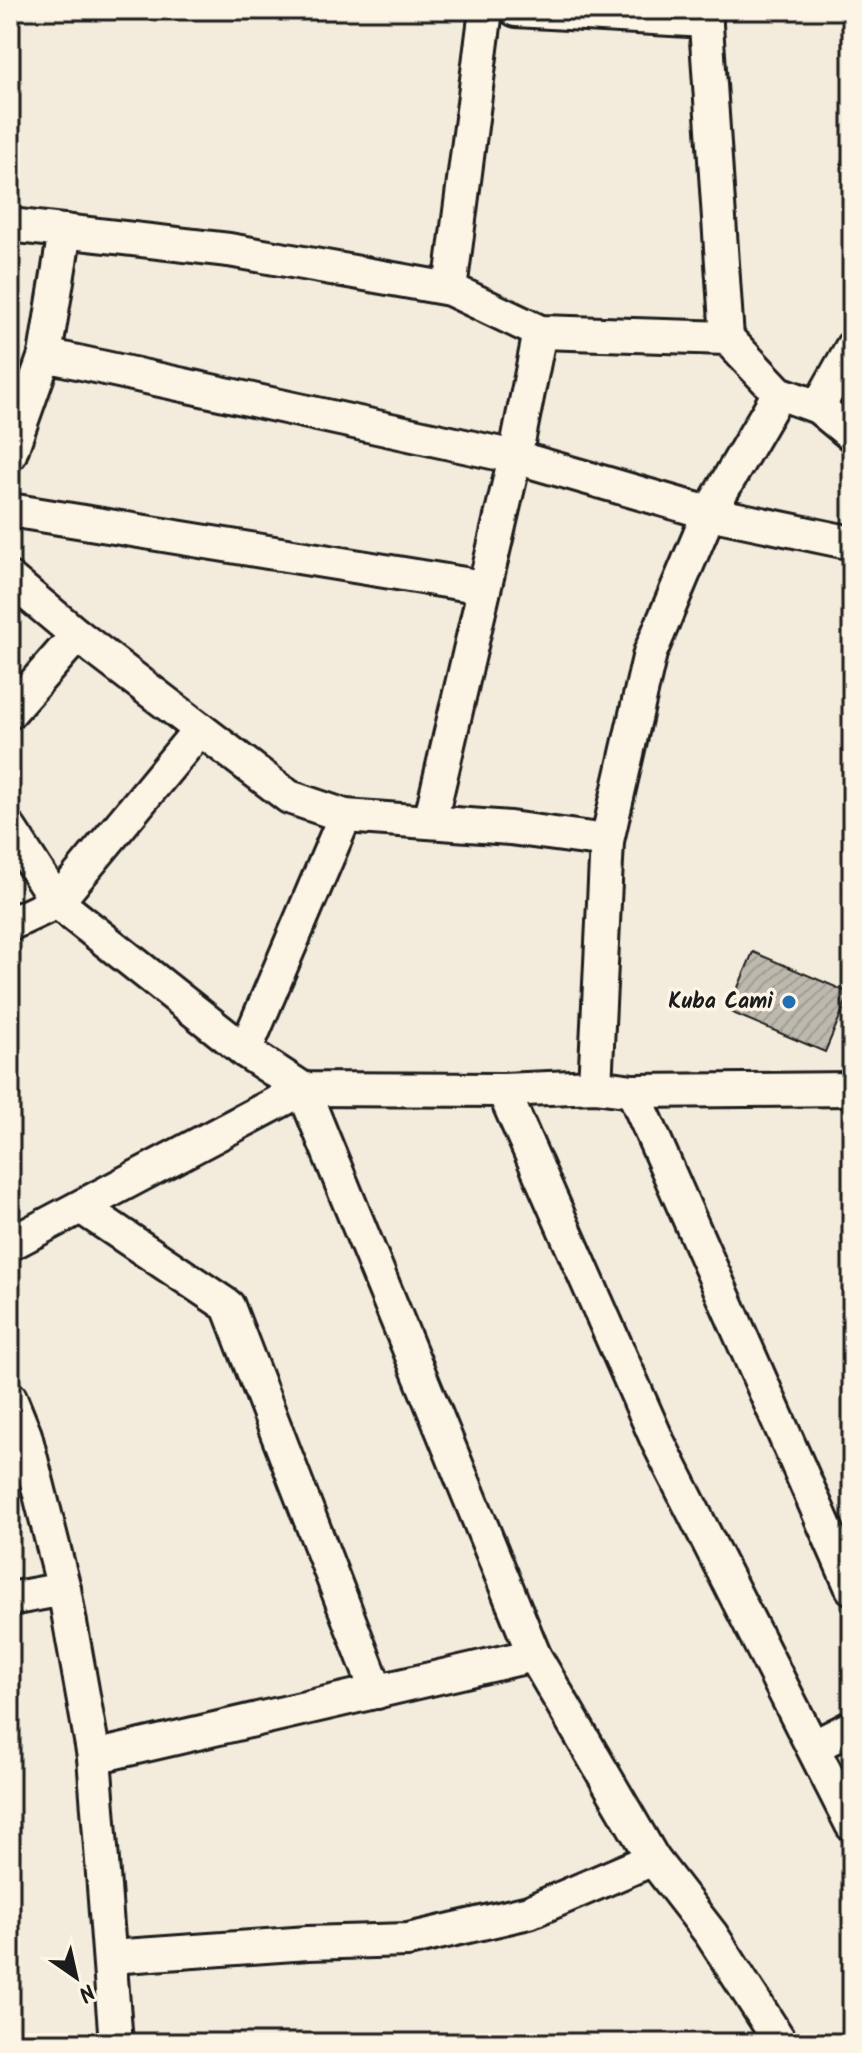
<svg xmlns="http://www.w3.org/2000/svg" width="862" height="2053" font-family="Kalam,sans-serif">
	<defs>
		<pattern id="building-hatch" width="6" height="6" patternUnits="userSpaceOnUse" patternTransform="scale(2)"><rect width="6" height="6" fill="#beb9ae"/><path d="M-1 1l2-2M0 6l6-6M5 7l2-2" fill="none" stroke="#a39e95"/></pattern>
	</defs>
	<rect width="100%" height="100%" fill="#f3ecdd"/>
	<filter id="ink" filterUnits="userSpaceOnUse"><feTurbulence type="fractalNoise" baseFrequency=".0125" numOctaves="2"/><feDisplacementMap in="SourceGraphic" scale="16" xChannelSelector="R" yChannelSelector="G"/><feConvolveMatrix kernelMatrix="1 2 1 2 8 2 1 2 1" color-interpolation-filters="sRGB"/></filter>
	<g filter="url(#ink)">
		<path fill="url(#building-hatch)" stroke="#1c1c1c" stroke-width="2" d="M753 952 850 993 825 1052 728 1011Z"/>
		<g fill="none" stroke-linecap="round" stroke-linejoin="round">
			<g stroke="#1c1c1c" stroke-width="38">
				<g id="street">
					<path d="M516 10 706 21"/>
					<path d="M705 10 727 338"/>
					<path d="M10 225 229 250 450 289 540 332 727 338 779 393 818 407 852 435"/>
					<path d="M450 289 486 10"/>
					<path d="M45 355 515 457 709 513 852 543"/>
					<path d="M818 407 852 347"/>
					<path d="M10 454 45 355 65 231"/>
					<path d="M10 510 483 587"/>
					<path d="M10 579 77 635 289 797 345 816 510 828 607 841"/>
					<path d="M10 712 77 635"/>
					<path d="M430 822 515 457 540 332"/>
					<path d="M10 829 57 902 245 1051 303 1089 503 1090 595 1086 633 1091 852 1089"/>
					<path d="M10 924 57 902 200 729"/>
					<path d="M245 1051 345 816"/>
					<path d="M595 1086 607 841 650 653 709 513 779 393"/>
					<path d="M503 1090 658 1442 852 1825"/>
					<path d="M633 1091 852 1588"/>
					<path d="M81 1207 228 1306 377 1692"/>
					<path d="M10 1244 303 1089 534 1655 653 1859 711 1934 781 2043"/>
					<path d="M10 1398 25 1435 64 1589 94 1757 116 2043"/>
					<path d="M10 1599 64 1589"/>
					<path d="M813 1747 852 1727"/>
					<path d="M94 1757 534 1655"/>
					<path d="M110 1957 308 1943 408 1940 529 1912 653 1859"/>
				</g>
			</g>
			<use href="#street" stroke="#fcf5e5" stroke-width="32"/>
		</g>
	</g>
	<circle fill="#1f6fb2" stroke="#fcf5e5" stroke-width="3" cx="789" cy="1002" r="8"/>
	<g text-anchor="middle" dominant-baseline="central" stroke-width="7" stroke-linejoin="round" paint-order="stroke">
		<g font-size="22" font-weight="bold" fill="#1c1c1c" stroke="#fcf5e5" text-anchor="end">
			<text x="773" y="1002">Kuba Cami</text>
		</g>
	</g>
	<rect width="862" height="2053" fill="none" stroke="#fcf5e5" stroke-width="40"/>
	<rect x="20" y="20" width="822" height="2013" fill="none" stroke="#1c1c1c" stroke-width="3" filter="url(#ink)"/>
	<g transform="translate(76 1977) rotate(146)" stroke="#fcf5e5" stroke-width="6" paint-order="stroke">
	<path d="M0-6L14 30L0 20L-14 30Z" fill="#1c1c1c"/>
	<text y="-12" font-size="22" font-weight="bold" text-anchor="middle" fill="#1c1c1c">N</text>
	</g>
</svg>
